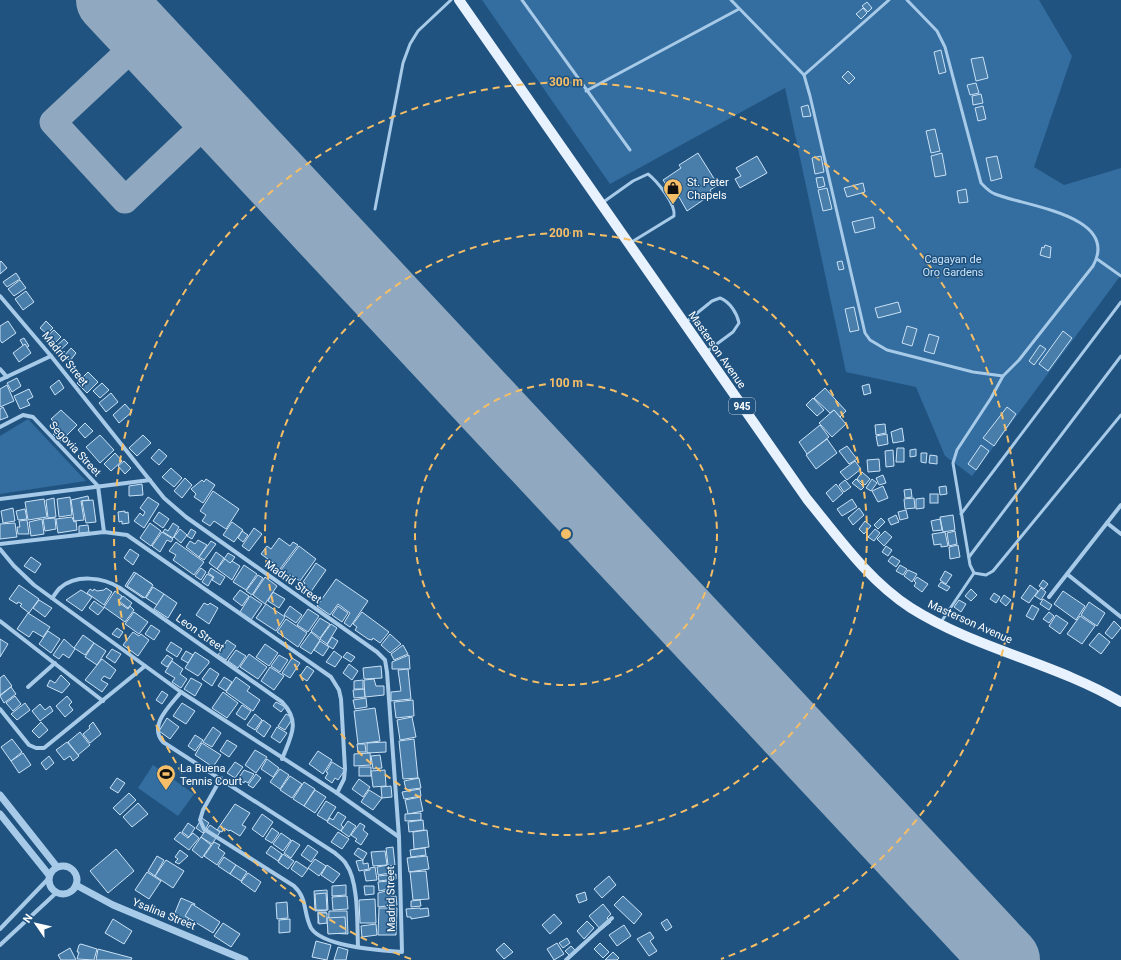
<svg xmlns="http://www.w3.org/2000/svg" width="1121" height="960" font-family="Roboto,sans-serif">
	<rect width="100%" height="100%" fill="#205380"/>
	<g fill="#346d9f">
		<path d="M482 0H1039L1072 56 1034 167 1064 185 1121 168V275L972 476 945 456 916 387 846 372 785 88 610 184Z"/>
		<path d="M28 419 86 481 0 494V436Z"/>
		<path d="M153 765 194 794 178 816 138 788Z"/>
	</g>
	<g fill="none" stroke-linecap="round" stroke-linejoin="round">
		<path stroke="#90a9c0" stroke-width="27" d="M144 37 53 122 125 200 216 114"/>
		<path stroke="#90a9c0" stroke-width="68" d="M110 0 1006 960"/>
	</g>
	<g fill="#497daa" stroke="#cae2f6">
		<path d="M867 2 872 8 868 12 862 6Z"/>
		<path d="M863 8 867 13 861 19 856 14Z"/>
		<path d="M941 50 946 72 939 74 934 52Z"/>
		<path d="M983 57 988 78 976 81 971 59Z"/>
		<path d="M848 71 855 78 849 84 842 77Z"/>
		<path d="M976 83 979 93 970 95 967 85Z"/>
		<path d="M981 94 983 103 973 105 972 96Z"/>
		<path d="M808 105 811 116 803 117 801 107Z"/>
		<path d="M983 106 986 119 978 121 975 108Z"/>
		<path d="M935 129 940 151 931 153 926 131Z"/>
		<path d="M698 153 718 185 710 190 712 194 687 211 679 197 676 199 663 180 681 168 679 165Z"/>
		<path d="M942 153 946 175 935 177 931 156Z"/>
		<path d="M757 156 767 173 740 188 735 179 741 176 736 168Z"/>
		<path d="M821 156 824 172 815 174 812 158Z"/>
		<path d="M997 156 1002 178 991 181 986 158Z"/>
		<path d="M823 177 825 186 818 188 816 178Z"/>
		<path d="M863 183 865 192 847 197 844 188Z"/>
		<path d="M827 188 832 209 823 211 818 190Z"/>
		<path d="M966 189 968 202 959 203 957 191Z"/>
		<path d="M873 217 875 228 855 233 852 222Z"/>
		<path d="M1045 245 1051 247 1050 258 1040 255 1042 247 1044 248Z"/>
		<path d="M1 261 7 268 0 274V262Z"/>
		<path d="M842 261 844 269 839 270 837 262Z"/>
		<path d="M16 273 20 279 7 287 3 282Z"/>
		<path d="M20 280 26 288 14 296 8 289Z"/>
		<path d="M26 291 34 302 23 310 15 299Z"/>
		<path d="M898 302 901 312 878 318 875 308Z"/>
		<path d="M854 307 859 330 850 332 845 309Z"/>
		<path d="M8 321 16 333 2 343 0 340V326Z"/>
		<path d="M46 321 53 328 47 334 40 328Z"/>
		<path d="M907 326 917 329 912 346 902 343Z"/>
		<path d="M54 330 61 337 53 345 46 337Z"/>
		<path d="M1063 331 1072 338 1048 371 1039 364Z"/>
		<path d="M929 334 939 337 934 354 924 351Z"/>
		<path d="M24 338 29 346 25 349 20 340Z"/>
		<path d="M64 339 68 343 57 353 53 349Z"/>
		<path d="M25 344 31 353 19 362 13 353Z"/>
		<path d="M1040 345 1046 349 1034 365 1029 361Z"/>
		<path d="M71 348 76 353 70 361 64 356Z"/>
		<path d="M88 372 98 382 87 393 77 383Z"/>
		<path d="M17 378 21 386 12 392 7 383Z"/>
		<path d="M59 380 64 388 55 395 50 387Z"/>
		<path d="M102 383 109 390 100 398 93 391Z"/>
		<path d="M869 384 871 393 864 395 862 386Z"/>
		<path d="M7 385 14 401 0 407V389Z"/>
		<path d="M825 388 846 411 840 417 834 410 830 413 814 398Z"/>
		<path d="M29 389 33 397 27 400 30 405 20 409 14 396Z"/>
		<path d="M111 393 118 402 106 412 99 403Z"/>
		<path d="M813 398 824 410 817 416 806 405Z"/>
		<path d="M125 404 132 412 119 423 113 415Z"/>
		<path d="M3 407 8 417 0 420V409Z"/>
		<path d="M1007 407 1016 414 994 446 983 438Z"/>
		<path d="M61 410 77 425 61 441 53 434 60 428 51 419Z"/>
		<path d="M834 410 846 424 832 437 819 423Z"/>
		<path d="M85 423 93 431 85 438 78 430Z"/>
		<path d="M885 424 886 433 876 435 875 425Z"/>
		<path d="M820 425 829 437 807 454 799 442Z"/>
		<path d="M902 428 904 441 893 443 891 432Z"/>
		<path d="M887 434 888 444 878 446 876 436Z"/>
		<path d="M100 435 114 450 100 463 86 447Z"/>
		<path d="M143 435 151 443 137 456 129 448Z"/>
		<path d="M827 439 837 453 816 469 806 455Z"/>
		<path d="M981 445 989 451 976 470 968 464Z"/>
		<path d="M847 446 857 459 849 464 839 451Z"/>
		<path d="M897 448H904V462H896Z"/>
		<path d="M159 449 167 456 159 465 151 458Z"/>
		<path d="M916 449V456L910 457V450Z"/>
		<path d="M893 450 894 466 886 467 885 451Z"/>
		<path d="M115 453 122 461 111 471 104 464Z"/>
		<path d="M921 453H927L926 463 921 462Z"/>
		<path d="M930 455 937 456V464L929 463Z"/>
		<path d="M879 459 880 471 868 472 867 460Z"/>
		<path d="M124 461 131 468 125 474 118 466Z"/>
		<path d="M855 461 861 469 847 480 840 472Z"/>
		<path d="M171 468 182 478 174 487 162 477Z"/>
		<path d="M862 472 870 479 865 485 857 479Z"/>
		<path d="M883 475 886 483 879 485 876 478Z"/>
		<path d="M185 478 192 485 182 498 174 491Z"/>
		<path d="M206 479 215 485 203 503 194 497 196 494 191 489 202 480 204 482Z"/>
		<path d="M856 479 864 487 861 490 852 483Z"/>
		<path d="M872 479 877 483 871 491 866 488Z"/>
		<path d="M845 480 851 487 844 492 839 485Z"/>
		<path d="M142 484 143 495 129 496V486Z"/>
		<path d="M836 484 843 493 833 502 826 493Z"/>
		<path d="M883 486 888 498 878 502 872 491Z"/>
		<path d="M946 486 947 494 940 495 939 487Z"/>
		<path d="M911 489 912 497 905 498 904 490Z"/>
		<path d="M213 491 239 509 226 529 214 521 210 526 202 521 206 515 200 511Z"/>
		<rect x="930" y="494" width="8" height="9"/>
		<path d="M88 496 89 500 81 501 84 520 74 521 71 500Z"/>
		<path d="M70 497 72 515 59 517 57 499Z"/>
		<path d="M148 497 159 504 144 528 134 521 140 513 143 516 145 512 140 508Z"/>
		<path d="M54 498 56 517 48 518 46 500Z"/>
		<path d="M914 498 915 508 905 509 904 499Z"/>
		<path d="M924 498V508L916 509V499Z"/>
		<path d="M44 499 47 517 28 520 25 502Z"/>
		<path d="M852 499 857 507 842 516 837 509Z"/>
		<path d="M93 500 96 522 86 523 82 501Z"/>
		<path d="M13 508 15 521 3 523 1 511Z"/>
		<path d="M859 508 864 515 853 525 848 518Z"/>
		<path d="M25 509 27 519 18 520 16 511Z"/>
		<path d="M906 510 908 518 900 520 898 512Z"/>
		<path d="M125 511V513L128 512 129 523 122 524V521L119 522 118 512Z"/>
		<path d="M159 512 169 519 163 528 153 521Z"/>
		<path d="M896 515 899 522 891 525 888 519Z"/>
		<path d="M953 515 955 530 943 532 940 517Z"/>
		<path d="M72 517 74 522 76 521 77 530 58 533 56 519Z"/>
		<path d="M55 518 56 529 45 531 43 519Z"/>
		<path d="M881 518 885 522 878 529 874 525Z"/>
		<path d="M42 519 44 534 31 536 29 522Z"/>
		<path d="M940 519 942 530 933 531 931 521Z"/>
		<path d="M27 520 29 534H18L17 527H20L19 521Z"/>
		<path d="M865 521 871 526 864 534 859 529Z"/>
		<path d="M232 522 243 530 234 542 223 535Z"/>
		<path d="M15 523 17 537 0 539V524Z"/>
		<path d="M150 523 161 531 151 546 140 538Z"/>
		<path d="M173 523 179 527 173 538 163 532 165 529 168 531Z"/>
		<path d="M88 525 89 532 79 533V526Z"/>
		<path d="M254 528 262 534 249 551 242 546Z"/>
		<path d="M180 529 187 535 181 543 174 537Z"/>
		<path d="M191 529 196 532 192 539 187 536Z"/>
		<path d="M875 529 880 533 874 541 868 537Z"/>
		<path d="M242 531 248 535 243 542 238 538Z"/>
		<path d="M885 531 892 537 884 546 877 539Z"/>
		<path d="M955 531 957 544 949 546 947 533Z"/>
		<path d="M162 532 173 539 171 542 167 540 160 552 152 546Z"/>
		<path d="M945 532 948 546 941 547V544L934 545 932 534Z"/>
		<path d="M279 538 290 546 293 542 298 545 277 573 273 570 276 565 261 554 267 546 271 549Z"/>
		<path d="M198 540 207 545 199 557 186 547 190 541 195 544Z"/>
		<path d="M211 541 216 544 204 560 199 557Z"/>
		<path d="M176 542 204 562 194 575 173 560 176 555 169 551Z"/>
		<path d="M958 545 960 557 950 559 949 547Z"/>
		<path d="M299 546 316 559 300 581 289 574 285 579 278 574Z"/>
		<path d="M886 546 892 550 888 556 882 552Z"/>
		<path d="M130 549 139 555 133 565 124 558Z"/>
		<path d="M216 552 224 558 217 569 209 563Z"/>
		<path d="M228 553 235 557 230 564 224 559Z"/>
		<path d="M892 556 900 561 896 567 888 561Z"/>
		<path d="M31 557 41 564 35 573 24 566Z"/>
		<path d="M225 559 230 563 232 561 240 566 232 580 217 569Z"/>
		<path d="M316 563 326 570 310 593 302 587 305 583 303 582Z"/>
		<path d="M244 565 257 574 246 590 233 582Z"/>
		<path d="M900 565 907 569 903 575 896 571Z"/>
		<path d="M201 568 206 572 201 580 195 576Z"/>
		<path d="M211 568 225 577 220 585 212 580 214 577 208 573Z"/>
		<path d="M908 570 917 574 912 582 904 576Z"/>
		<path d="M945 571 952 575 946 584 940 580Z"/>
		<path d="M134 572 152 584 143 598 125 586Z"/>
		<path d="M136 573 153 585 145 598 127 586Z"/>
		<path d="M207 574 213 577 208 586 202 582Z"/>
		<path d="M258 575 263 578 252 595 246 591Z"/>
		<path d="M265 577 277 586 265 604 253 595Z"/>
		<path d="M917 577 928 584 922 592 914 586 916 583 914 581Z"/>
		<path d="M336 579 368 601 350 627 344 623 350 613 338 604 330 615 317 606Z"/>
		<path d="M1043 580 1048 584 1044 589 1039 586Z"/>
		<path d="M941 582 950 587 947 591 938 586Z"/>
		<path d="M19 585 39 599 29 613 20 606 22 604 18 602 17 604 9 599Z"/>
		<path d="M1030 585 1038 591 1029 603 1021 598Z"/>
		<path d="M153 587 164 594 157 605 146 598Z"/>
		<path d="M106 588 112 592 104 605 87 593 90 589 93 591 94 589 97 591 104 590Z"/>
		<path d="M1041 588 1046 592 1041 600 1035 596Z"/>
		<path d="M971 589 977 595 971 601 965 596Z"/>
		<path d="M81 590 92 597 82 611 66 600Z"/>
		<path d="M240 590 249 596 242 606 233 599Z"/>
		<path d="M115 591 122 596 118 602 128 609 130 606 134 610 125 622 104 607Z"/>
		<path d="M1063 591 1085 606 1076 620 1054 604Z"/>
		<path d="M273 592 285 599 279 608 268 601Z"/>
		<path d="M994 593 1000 597 996 603 990 599Z"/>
		<path d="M164 594 177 603 168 618 154 609Z"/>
		<path d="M1004 595 1011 600 1006 606 1000 601Z"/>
		<path d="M123 596 132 603 128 608 119 601Z"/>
		<path d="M250 596 262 604 251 620 240 612Z"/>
		<path d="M1043 599 1052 605 1049 610 1040 604Z"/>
		<path d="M39 600 52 608 45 617 33 608Z"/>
		<path d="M959 600 966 604 961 612 954 607Z"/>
		<path d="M94 601 104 608 98 615 89 608Z"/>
		<path d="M1089 602 1105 613 1097 626 1081 615Z"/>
		<path d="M204 603 208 605 210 603 218 608 209 624 196 615Z"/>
		<path d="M266 604 285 617 276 631 256 618Z"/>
		<path d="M1032 605 1039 609 1033 620 1026 616Z"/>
		<path d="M290 606 302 615 296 623 284 615Z"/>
		<path d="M338 606 348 613 342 622 332 615Z"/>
		<path d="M308 609 319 616 308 632 297 625Z"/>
		<path d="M134 612 148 622 139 634 125 624Z"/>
		<path d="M362 612 389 632 380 643 373 638 372 640 368 639 355 630 357 627 353 624Z"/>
		<path d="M1049 612 1054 616 1049 623 1043 619Z"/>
		<path d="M28 613 50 627 43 637 33 631 29 637 17 629Z"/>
		<path d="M1056 615 1068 623 1060 634 1049 626Z"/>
		<path d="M1080 616 1095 626 1082 644 1067 634Z"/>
		<path d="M320 618 330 624 320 638 311 631Z"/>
		<path d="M286 619 307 633 298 647 277 632Z"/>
		<path d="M1114 621 1121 628 1112 639 1105 633Z"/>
		<path d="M331 624 337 628 327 644 320 639Z"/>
		<path d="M151 625 160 631 154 640 145 634Z"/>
		<path d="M117 628 123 632 119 638 112 634Z"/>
		<path d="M48 631 60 639 51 653 39 644Z"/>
		<path d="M133 632 139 636 141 634 149 640 138 656 123 645Z"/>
		<path d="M311 632 320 640 311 654 300 647Z"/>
		<path d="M1099 633 1110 642 1101 654 1089 645Z"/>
		<path d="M390 634 401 644 390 653 381 645Z"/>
		<path d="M83 635 94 643 85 655 74 648Z"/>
		<path d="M332 637 338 641 333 649 327 645Z"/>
		<path d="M0 639 8 644 0 657Z"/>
		<path d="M64 639 75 649 69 658 63 654 59 659 53 655Z"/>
		<path d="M227 640 236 646 226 660 218 655Z"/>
		<path d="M320 641 329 647 323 656 314 650Z"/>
		<path d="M171 642 182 649 177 657 166 650Z"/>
		<path d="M94 643 106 651 97 665 85 657Z"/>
		<path d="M265 644 278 653 269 666 256 657Z"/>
		<path d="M403 645 408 654 394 660 391 654Z"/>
		<path d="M112 649 121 654 115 663 106 657Z"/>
		<path d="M236 650 246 656 238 668 228 661Z"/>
		<path d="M186 651 193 655 188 663 181 659Z"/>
		<path d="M334 651 342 657 335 667 326 662Z"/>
		<path d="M195 652 209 661V663L198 676 185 668Z"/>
		<path d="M347 652 355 657 351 662 343 657Z"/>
		<path d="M249 654 267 667 258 679 240 667Z"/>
		<path d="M167 655 173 659 167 667 161 663Z"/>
		<path d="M279 655 288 660 280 672 271 666Z"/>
		<path d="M409 655 410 669H392V662Z"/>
		<path d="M292 658 300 663 290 678 282 673Z"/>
		<path d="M102 659 116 670 110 679 104 676 101 680 108 684 102 692 85 680Z"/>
		<path d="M172 661 183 669 180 674 187 679 181 688 172 682 175 678 165 672Z"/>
		<path d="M349 664 358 671 352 680 343 673Z"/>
		<path d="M307 666 314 671 307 681 300 676Z"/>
		<path d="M381 666 382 678 364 679 363 668Z"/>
		<path d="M270 667 284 676 274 690 261 681Z"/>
		<path d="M210 668 219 674 212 686 202 679Z"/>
		<path d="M408 669 411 699 391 701V692L401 691 398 670Z"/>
		<path d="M4 675 12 686 0 695V678Z"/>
		<path d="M61 675 70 684 62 693 47 686 50 680 55 683Z"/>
		<path d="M224 677 232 682 226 691 218 686Z"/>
		<path d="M236 677 250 687 247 691 260 700 253 711 226 692Z"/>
		<path d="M191 678 202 684 195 696 184 689Z"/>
		<path d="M374 679 376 686H384V695L365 697 364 680Z"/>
		<path d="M363 680V689H354V681Z"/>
		<path d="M11 687 16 694 4 703 0 696Z"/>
		<path d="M364 689 365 697 354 698 353 690Z"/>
		<path d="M162 691 168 695 162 704 156 700Z"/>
		<path d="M223 692 238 703 227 718 212 708Z"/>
		<path d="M15 696 21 704 13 711 6 703Z"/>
		<path d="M67 696 72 702 69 705 73 710 65 717 56 706Z"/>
		<path d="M366 698 367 707 355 709 353 700Z"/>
		<path d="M413 700 414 716 396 718 394 702Z"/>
		<path d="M276 702 285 707 281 712 273 706Z"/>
		<path d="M25 703 30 710 17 720 11 714Z"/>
		<path d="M182 703 195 711 186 724 173 716Z"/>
		<path d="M40 704 45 710 50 706 53 711 40 721 32 711Z"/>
		<path d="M242 705 251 711 245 720 236 714Z"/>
		<path d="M375 708 380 741 358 744 354 711Z"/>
		<path d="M255 714 262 720 255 730 247 725Z"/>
		<path d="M286 714 293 718 285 730 278 726Z"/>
		<path d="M412 717 416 737 400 740 397 720Z"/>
		<path d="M167 718 179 727 170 739 159 731Z"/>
		<path d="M263 720 271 726 264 737 256 731Z"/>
		<path d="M41 722 48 730 39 738 32 731Z"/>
		<path d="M93 722 101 734 90 743 83 734 90 728 89 726Z"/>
		<path d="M213 727 221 733 212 747 203 742Z"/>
		<path d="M277 727 287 733 280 743 271 737Z"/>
		<path d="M80 732 90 745 78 755 68 742Z"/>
		<path d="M195 735 203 740 195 751 188 746Z"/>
		<path d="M12 739 22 752 11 761 1 747Z"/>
		<path d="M414 739 418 778 403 779 399 741Z"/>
		<path d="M227 740 237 746 229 757 220 751Z"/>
		<path d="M67 742 79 756 73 761 70 756 64 760 56 750Z"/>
		<path d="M386 742V752L367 753V743Z"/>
		<path d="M202 743 221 755 213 767 195 755Z"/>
		<path d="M357 744H365L366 752H358Z"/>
		<path d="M255 750 267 757 256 773 245 765Z"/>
		<path d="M318 751 332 760 323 774 309 764Z"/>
		<path d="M23 753 31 765 19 773 11 761Z"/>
		<path d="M370 753 371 765 354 766V754Z"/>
		<path d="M380 755 382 768 373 769 371 756Z"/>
		<path d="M49 756 54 763 46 770 41 763Z"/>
		<path d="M267 759 279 768 273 777 261 769Z"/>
		<path d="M235 762 243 767 235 778 227 773Z"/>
		<path d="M332 762 345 770 338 780 335 778 332 783 325 778 328 773 326 772Z"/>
		<rect x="359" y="767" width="12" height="9"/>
		<path d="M280 769 289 775 280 789 270 782Z"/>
		<path d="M244 770 254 774 248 783 245 781 244 783 238 779Z"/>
		<path d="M385 770 386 786 373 787 371 771Z"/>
		<path d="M256 774 261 778 253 788 248 785Z"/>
		<path d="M290 776 302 784 292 798 280 790Z"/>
		<path d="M117 778 125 783 118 793 110 788Z"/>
		<path d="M419 778 421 788 406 790 404 781Z"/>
		<path d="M359 779 370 787 363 797 352 789Z"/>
		<path d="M304 782 315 789 304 806 293 799Z"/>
		<path d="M391 786 392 797 382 798 381 787Z"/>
		<path d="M420 789 421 796 404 799 402 792Z"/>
		<path d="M315 790 326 797 315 813 304 806Z"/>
		<path d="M369 790 382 798 373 810 361 802Z"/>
		<path d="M129 793 136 800 120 815 113 808Z"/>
		<path d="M420 797 423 811 408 814 405 800Z"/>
		<path d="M326 801 336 807 327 821 317 815Z"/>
		<path d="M138 803 148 814 132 827 123 817Z"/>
		<path d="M235 804 250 813 242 825 246 827 240 836 230 830 229 831 224 828 222 832 217 830Z"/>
		<path d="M338 812 346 817 341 825 343 827 341 831 327 822 330 818 333 820Z"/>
		<path d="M421 813V820L405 821V814Z"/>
		<path d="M262 814 273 822 263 837 252 829Z"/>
		<path d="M202 818 209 823 203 833 196 828Z"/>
		<path d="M423 820 424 830 409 832 408 822Z"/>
		<path d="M348 821 356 826 349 837 341 831Z"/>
		<path d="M188 823 195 828 189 837 182 832Z"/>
		<path d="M360 823 365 826 363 830 368 834 361 845 355 841 357 839 351 835Z"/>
		<path d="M210 825 220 832 212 844 201 837Z"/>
		<path d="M272 828 279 833 272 843 265 839Z"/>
		<path d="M427 830 429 847 414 849 413 832Z"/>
		<path d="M180 832 188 838 193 833 199 838 189 850 174 839Z"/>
		<path d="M338 832 349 839 342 849 331 842Z"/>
		<path d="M281 833 291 840 283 851 273 844Z"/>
		<path d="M201 837 211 845 202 858 192 850Z"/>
		<path d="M292 840 300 845 291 858 284 853Z"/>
		<path d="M214 842 220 845 218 848 225 853 217 865 204 856Z"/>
		<path d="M308 845 318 852 311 862 301 855Z"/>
		<path d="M271 846 282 854 278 861 266 853Z"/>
		<path d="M393 847 395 865 389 866 390 873 378 875 377 867 388 865 386 848Z"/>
		<path d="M358 848 367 853 363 860 354 854Z"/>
		<path d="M425 848 426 855 411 857 410 850Z"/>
		<path d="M116 849 134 871 108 893 90 871Z"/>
		<path d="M180 850 188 856 179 864 175 862 178 859 175 857Z"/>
		<path d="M385 851 387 865 373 866 371 852Z"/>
		<path d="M283 854 294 861 288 869 278 862Z"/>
		<path d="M157 856 164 860 155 876 148 871Z"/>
		<path d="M427 856 429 869 409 872 407 858Z"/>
		<path d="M224 857 236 865 230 874 218 866Z"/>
		<path d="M315 859 326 866 319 876 308 868Z"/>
		<path d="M166 860 184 871 173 888 155 876Z"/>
		<path d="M363 860V864L368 863 369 869 359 871 356 861Z"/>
		<path d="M296 861 308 869 302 877 291 869Z"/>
		<path d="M236 865 247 872 241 881 230 874Z"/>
		<path d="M327 865 340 874 333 883 321 875Z"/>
		<path d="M375 867 377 880 366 881 364 871 370 870V868Z"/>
		<path d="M426 871 429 899 413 900 410 872Z"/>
		<path d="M147 872 161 881 149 899 135 890Z"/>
		<path d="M248 873 261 882 255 892 241 882Z"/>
		<path d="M396 874V879L379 881 378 876Z"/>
		<path d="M609 876 616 885 602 898 594 889Z"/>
		<path d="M389 881V889L379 891 378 882Z"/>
		<path d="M346 885V895L332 896V886Z"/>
		<path d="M364 886H374V894L365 895Z"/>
		<path d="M327 890 328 910 315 911 314 891Z"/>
		<path d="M390 890 392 897 396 896 397 905 378 907V893Z"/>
		<path d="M585 892 587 900 579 903 576 895Z"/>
		<path d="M326 893 327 910H316L315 894Z"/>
		<path d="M347 896 348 909 333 910 332 897Z"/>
		<path d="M623 896 642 914 634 924 614 905Z"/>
		<path d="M181 898 195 904 186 925 172 920Z"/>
		<path d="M375 899 376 923H360L359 900Z"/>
		<path d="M420 900 421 906 411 907V901Z"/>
		<path d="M287 902 288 918 277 919 276 903Z"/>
		<path d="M192 904 220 922 213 933 185 916Z"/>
		<path d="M603 904 611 914 607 918 611 922 601 930 589 916Z"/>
		<path d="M379 908H397L396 935H378Z"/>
		<path d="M420 908V909L428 908 429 916 411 919V917H407L406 909Z"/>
		<path d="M329 911H347L348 934 328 933Z"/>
		<rect x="318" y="912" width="8" height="11"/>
		<path d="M318 913H327V923L319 924Z"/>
		<path d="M554 914 562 923 550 934 542 925Z"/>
		<path d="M345 917 346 933 328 934 327 918Z"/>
		<path d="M113 919 132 931 124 944 105 933Z"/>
		<path d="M290 919V932L279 933V920Z"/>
		<path d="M667 919 672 927 666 931 661 923Z"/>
		<path d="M587 921 594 928 584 939 577 931Z"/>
		<path d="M223 923 240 934 231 947 214 936Z"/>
		<path d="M376 924 377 935 362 937 361 926Z"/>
		<path d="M624 925 631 936 617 946 609 935Z"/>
		<path d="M650 932 654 938 650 941 657 951 649 956 637 939Z"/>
		<path d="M567 938 570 943 563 948 559 943Z"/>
		<path d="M316 941 331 945 327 960 312 957Z"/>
		<path d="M504 943 513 952 504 959 496 950Z"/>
		<path d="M557 943 564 954 554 960 547 949Z"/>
		<path d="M600 943 609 952 603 958 594 949Z"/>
		<path d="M81 944 97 949 94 960 77 959 79 952H77L79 945Z"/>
		<path d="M571 946 576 951 570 956 565 951Z"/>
		<path d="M338 947 348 950 346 960H334Z"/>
		<path d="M70 948 76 960H61L58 955Z"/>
		<path d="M98 949 132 958 131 960H96Z"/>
		<path d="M613 952 619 958 617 960H605Z"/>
	</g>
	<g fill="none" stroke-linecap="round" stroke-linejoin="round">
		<g stroke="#a6cae8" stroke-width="3">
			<path d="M522 0 630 150"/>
			<path d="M731 0 804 75 810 96 865 333 870 340 887 350 973 372 1003 376 1019 360 1093 266C1121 215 1024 206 995 194 989 192 985 187 981 183L945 47 937 31 907 0"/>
			<path d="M804 75 889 0"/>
			<path d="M586 91 739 9"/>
			<path d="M602 203 633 181 648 174C657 181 676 204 674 216L630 243"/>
			<path d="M375 209 403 63 410 44 418 31 451 0"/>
			<path d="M1097 259 1121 276"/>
			<path d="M686 322 712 301 720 298C730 302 737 313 739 323L733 332 706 352"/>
			<path d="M961 514 1121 302"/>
			<path d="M969 557 1121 356"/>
			<path d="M974 573 986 575 993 571 1121 415"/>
			<path d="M941 622 974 573 970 565 953 463 957 450 991 398 1003 376"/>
		</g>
		<g stroke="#a6cae8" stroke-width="4">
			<path d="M0 296 51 356 164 498 186 517 377 652 385 660 387 672 399 837 402 952C380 950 323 947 311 928 303 913 308 899 294 886L204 829 200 820 203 810 221 778"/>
			<path d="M0 369 7 377"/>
			<path d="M0 380 51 356"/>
			<path d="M0 427 23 415 33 417 98 486 104 532"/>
			<path d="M0 499 150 480"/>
			<path d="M1107 523 1121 534"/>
			<path d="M0 544 104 532 127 535 331 677 339 690 341 699 345 769 344 779 337 793"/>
			<path d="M0 549 14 566 34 585 181 692 337 793 399 837"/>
			<path d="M1067 574 1121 617"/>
			<path d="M1049 597 1121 505"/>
			<path d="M52 598C55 595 57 590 60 588 76 574 103 577 120 588L282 702C301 722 291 736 282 759"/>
			<path d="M0 621 103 701"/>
			<path d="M28 687 55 663"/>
			<path d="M181 692C170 706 148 725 163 742L335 853C338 856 344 860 346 864 359 882 357 925 358 947"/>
			<path d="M0 709 29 745 36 748H44L145 666"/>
			<path d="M0 929 48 879"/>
			<path d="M0 945 56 893"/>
			<path d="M566 960 612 918"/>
		</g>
		<g stroke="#a6cae8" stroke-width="7">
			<path d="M0 795 57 867"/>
			<path d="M0 814 49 875"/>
			<circle cx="63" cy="880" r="14"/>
			<path d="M76 885 113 905 245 960"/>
		</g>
		<path stroke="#e8f2fe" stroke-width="10" d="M459 0 807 499C838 537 869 581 911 608 976 649 1055 663 1121 702"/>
	</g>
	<g fill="none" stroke="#f5be67" stroke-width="2" stroke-dasharray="7 5">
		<circle cx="566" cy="534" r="151"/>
		<circle cx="566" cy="534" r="301"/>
		<path d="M411 959A452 452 0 1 1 721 959"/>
	</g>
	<defs>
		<g id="shop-pin" transform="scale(1)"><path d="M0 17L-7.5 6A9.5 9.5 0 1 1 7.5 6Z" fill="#f5be67" stroke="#205380"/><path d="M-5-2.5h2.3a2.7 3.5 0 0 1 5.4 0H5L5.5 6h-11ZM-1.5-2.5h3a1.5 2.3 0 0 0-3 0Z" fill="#111"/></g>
		<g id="stadium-pin" transform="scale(1)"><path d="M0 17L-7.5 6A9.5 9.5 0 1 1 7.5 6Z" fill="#f5be67" stroke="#205380"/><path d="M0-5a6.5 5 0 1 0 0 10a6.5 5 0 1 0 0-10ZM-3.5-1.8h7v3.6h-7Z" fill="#111"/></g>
	</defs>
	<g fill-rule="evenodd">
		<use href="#shop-pin" x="673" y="188"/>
		<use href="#stadium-pin" x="166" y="774"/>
	</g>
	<g text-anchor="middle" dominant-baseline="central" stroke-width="3" stroke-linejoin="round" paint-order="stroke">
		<rect fill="#205380" stroke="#bccbd9" stroke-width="1" x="729" y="398" width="26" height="16" rx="3"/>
		<g font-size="10" font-weight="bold" fill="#fff">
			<text x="742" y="406">945</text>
		</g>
		<g font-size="11" fill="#fff" stroke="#205380" text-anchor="start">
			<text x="687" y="182">St. Peter<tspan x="687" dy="13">Chapels</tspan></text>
			<text x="180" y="768">La Buena<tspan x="180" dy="13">Tennis Court</tspan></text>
		</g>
		<g font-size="11" fill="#cae2f6" stroke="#205380">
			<text x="953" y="259">Cagayan de<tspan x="953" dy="13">Oro Gardens</tspan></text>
		</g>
		<g font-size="11" fill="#fff" stroke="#205380">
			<text transform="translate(717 350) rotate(55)">Masterson Avenue</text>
			<text transform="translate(65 359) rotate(51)">Madrid Street</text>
			<text transform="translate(75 449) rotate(47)">Segovia Street</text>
			<text transform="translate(293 582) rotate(35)">Madrid Street</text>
			<text transform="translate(970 622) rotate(24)">Masterson Avenue</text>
			<text transform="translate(200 633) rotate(35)">Leon Street</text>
			<text transform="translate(391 899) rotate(-91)">Madrid Street</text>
			<text transform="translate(164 914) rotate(22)">Ysalina Street</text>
		</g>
	</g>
	<circle cx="566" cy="534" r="6" fill="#f5be67" stroke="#205380" stroke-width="2"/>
	<g font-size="12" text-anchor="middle" font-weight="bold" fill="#f5be67" stroke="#205380" stroke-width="3" stroke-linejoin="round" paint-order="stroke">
		<text x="566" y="86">300 m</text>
		<text x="566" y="237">200 m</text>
		<text x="566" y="387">100 m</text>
	</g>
	<g transform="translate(36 924) rotate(304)" stroke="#205380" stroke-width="3" paint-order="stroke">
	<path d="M0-3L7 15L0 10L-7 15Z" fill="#ffffff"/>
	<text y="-6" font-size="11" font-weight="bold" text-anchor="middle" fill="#ffffff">N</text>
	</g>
</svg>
